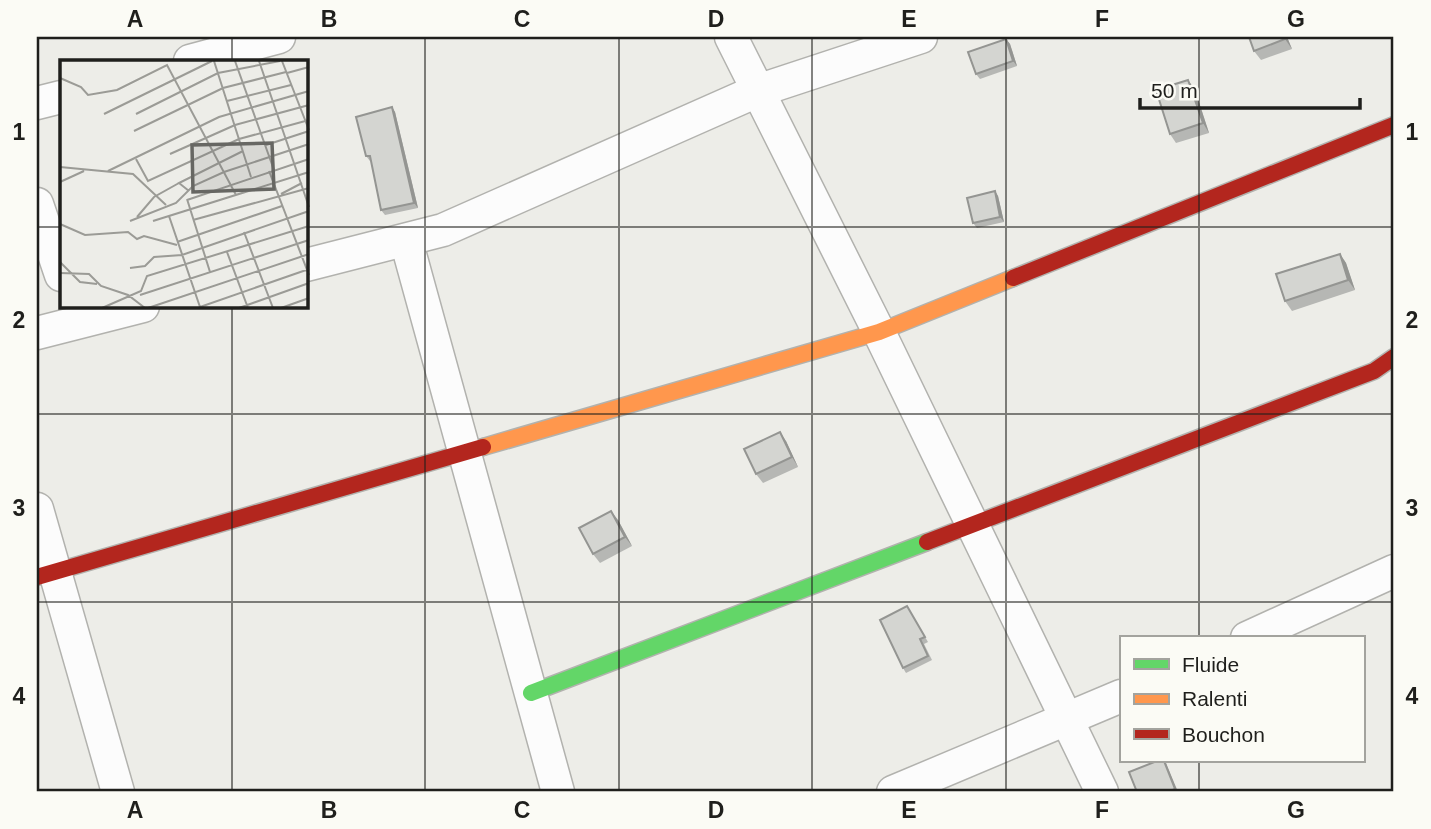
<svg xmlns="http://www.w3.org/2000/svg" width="1431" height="829" font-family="Helvetica,sans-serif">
	<rect width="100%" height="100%" fill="#edede8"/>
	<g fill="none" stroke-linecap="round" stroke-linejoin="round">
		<g stroke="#b2b2ae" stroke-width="35">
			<g id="street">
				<path d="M731 37 879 332 1102 792"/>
				<path d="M190 61 279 37"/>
				<path d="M37 103 61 97"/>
				<path d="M37 204 61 275"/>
				<path d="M406 240 558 792"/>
				<path d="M306 265 443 230 757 91 921 37"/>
				<path d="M37 333 143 306"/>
				<path d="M37 509 118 792"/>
				<path d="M1247 638 1394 571"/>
				<path d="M893 792 1121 696"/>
			</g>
		</g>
		<g stroke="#b2b2ae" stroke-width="19">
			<path id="fast" d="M531 693 927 542"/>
		</g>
		<g stroke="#b2b2ae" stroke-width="19">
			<path id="slow" d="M483 447 879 332 1013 278"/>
		</g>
		<g stroke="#b2b2ae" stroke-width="19">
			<g id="jam">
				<path d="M1013 278 1394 125"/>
				<path d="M927 542 1374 371 1394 357"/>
				<path d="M37 577 483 447"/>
			</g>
		</g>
		<use href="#street" stroke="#fcfcfc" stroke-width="32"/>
		<use href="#fast" stroke="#63d668" stroke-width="16"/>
		<use href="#slow" stroke="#ff974d" stroke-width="16"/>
		<use href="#jam" stroke="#b3261e" stroke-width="16"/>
	</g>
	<g fill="#b6b7b4">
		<path d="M1287 37 1292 49 1261 60 1254 51Z"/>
		<path d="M1006 39 1010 44 1017 66 980 79 976 74Z"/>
		<path d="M1188 80 1195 90 1209 133 1176 143 1170 134Z"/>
		<path d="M392 107 395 112 418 208 385 215 381 210 371 161H370L366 156Z"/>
		<path d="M995 191 998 196 1004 222 977 228 973 223Z"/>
		<path d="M1340 254 1346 263 1355 290 1292 311 1285 301Z"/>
		<path d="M786 441 798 467 763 483 756 474Z"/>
		<path d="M618 520 632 546 600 563 593 554Z"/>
		<path d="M907 606 928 642 924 644 932 660 906 673 903 668Z"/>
	</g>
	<g fill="#949592">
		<path d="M1284 37H1287L1292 49 1285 39Z"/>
		<path d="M1006 39 1010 44 1017 66 1013 61Z"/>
		<path d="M1188 80 1195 90 1209 133 1203 123Z"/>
		<path d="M392 107 395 112 418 208 414 203Z"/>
		<path d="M995 191 998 196 1004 222 1000 217Z"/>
		<path d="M1340 254 1346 263 1355 290 1348 280Z"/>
		<path d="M780 432 786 441 798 467 792 457Z"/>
		<path d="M611 511 618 520 632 546 625 537Z"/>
		<path d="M1164 761 1166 763 1178 792 1175 789Z"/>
	</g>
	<g fill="#d4d5d1" stroke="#949592" stroke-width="2">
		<path d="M1249 37H1284L1285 39 1254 51Z"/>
		<path d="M1006 39 1013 61 976 74 968 52Z"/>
		<path d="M1188 80 1203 123 1170 134 1156 90Z"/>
		<path d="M392 107 414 203 381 210 370 156H366L356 117Z"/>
		<path d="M995 191 1000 217 973 223 967 198Z"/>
		<path d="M1340 254 1348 280 1285 301 1276 274Z"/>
		<path d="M780 432 792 457 756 474 744 449Z"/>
		<path d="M611 511 625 537 593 554 579 528Z"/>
		<path d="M907 606 925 637 920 639 928 656 903 668 880 620Z"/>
		<path d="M1157 761H1164L1175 789 1168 792H1137L1129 772Z"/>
	</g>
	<path fill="none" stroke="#1f1f1c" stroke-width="2" stroke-opacity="0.55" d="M232 37V61M425 37V792M619 37V792M812 37V792M1006 37V792M1199 37V638M37 227H61M306 227H1394M232 306V792M37 414H1394M37 602H1394M1199 761V792"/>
	<g transform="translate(60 60)">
		<rect width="248" height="248" fill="#edede8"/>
		<path fill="none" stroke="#9b9b96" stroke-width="2" d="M154 1 191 117M175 1 214 110M199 1 249 147M222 1 249 70M227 13 249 7M0 18 21 27 28 35 57 30 107 5 176 135M167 41 231 25M44 54 152 1M76 54 158 13 220 1M74 71 163 28 226 12M206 85 249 71M110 94 175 65 249 45M76 99 88 121 179 79 249 60M0 107 73 114 106 145M48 111 159 57 249 31M209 111 249 215M0 122 24 111M129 131 119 123 183 91M221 134 242 123M127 139 150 212M127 140 249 99M109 156 140 247M77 157 94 137 119 123M133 160 249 128M70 161 116 143 133 126 164 112 249 84M93 161 249 112M0 164 25 175 68 172 77 179 84 176 117 185M184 172 213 248M117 182 222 146M167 192 188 248M0 202 20 222 37 224M70 208 85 206 94 197 122 195 249 151M0 213 29 214 41 226 68 235 85 248M80 235 249 180M140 247 249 209M42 248 81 231 87 216 249 166M88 248 249 194M179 248 249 223M221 248 249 238"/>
		<path fill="#676763" fill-opacity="0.15" stroke="#676763" stroke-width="3.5" d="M212 83 214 129 133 132 132 85Z"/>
		<rect width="248" height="248" fill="none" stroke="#1f1f1c" stroke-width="3.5"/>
	</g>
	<rect width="1431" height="829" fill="none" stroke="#fbfbf5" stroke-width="77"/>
	<rect x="1120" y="636" width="245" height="126" fill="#fbfbf5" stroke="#a3a39e" stroke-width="2"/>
	<rect x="1134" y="659" width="35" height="10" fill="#63d668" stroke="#a3a39e" stroke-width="2"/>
	<text x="1182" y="672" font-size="21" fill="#1f1f1c">Fluide</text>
	<rect x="1134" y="694" width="35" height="10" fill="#ff974d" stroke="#a3a39e" stroke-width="2"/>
	<text x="1182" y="706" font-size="21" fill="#1f1f1c">Ralenti</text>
	<rect x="1134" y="729" width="35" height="10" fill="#b3261e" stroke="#a3a39e" stroke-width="2"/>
	<text x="1182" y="742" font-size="21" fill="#1f1f1c">Bouchon</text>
	<path d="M1140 98v10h220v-10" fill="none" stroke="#1f1f1c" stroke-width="3.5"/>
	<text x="1151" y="98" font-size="21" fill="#1f1f1c" stroke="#fbfbf5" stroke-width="5" paint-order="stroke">50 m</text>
	<rect x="38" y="38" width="1354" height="752" fill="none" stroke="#1f1f1c" stroke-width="2.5"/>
	<g font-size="23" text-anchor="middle" font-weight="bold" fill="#1f1f1c">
		<text x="135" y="27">A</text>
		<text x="329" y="27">B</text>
		<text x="522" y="27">C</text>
		<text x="716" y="27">D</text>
		<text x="909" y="27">E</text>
		<text x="1102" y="27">F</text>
		<text x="1296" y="27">G</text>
		<text x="19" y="140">1</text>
		<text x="1412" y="140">1</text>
		<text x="19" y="328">2</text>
		<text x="1412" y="328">2</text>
		<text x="19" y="516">3</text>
		<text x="1412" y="516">3</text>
		<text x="19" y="704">4</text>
		<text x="1412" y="704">4</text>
		<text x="135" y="818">A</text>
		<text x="329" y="818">B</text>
		<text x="522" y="818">C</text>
		<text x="716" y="818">D</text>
		<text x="909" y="818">E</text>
		<text x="1102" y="818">F</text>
		<text x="1296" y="818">G</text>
	</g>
</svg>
